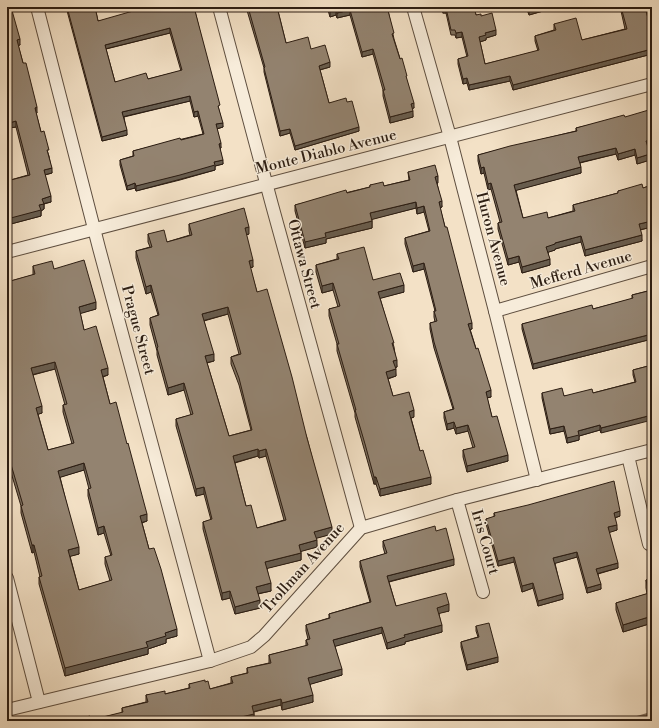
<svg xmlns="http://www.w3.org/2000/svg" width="659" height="728" font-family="'Libre Bodoni',serif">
	<rect width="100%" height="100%" fill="#f3e1c6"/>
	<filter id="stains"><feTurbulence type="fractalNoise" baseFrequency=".005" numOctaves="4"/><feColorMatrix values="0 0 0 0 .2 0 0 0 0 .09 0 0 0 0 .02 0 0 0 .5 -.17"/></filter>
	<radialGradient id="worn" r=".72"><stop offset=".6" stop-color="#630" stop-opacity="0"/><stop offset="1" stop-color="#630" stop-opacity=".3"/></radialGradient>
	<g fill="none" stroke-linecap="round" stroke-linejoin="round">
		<path stroke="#7b6a59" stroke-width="4.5" d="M628 721 652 714"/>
		<g stroke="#5e4e3f" stroke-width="14">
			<g id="minor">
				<path d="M37 7 99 248 210 661"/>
				<path d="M219 7 272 205 361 528"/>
				<path d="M413 7 450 137 495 311 537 480"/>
				<path d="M7 252C222 195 437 141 652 84"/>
				<path d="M495 311 652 266"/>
				<path d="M628 456 649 544"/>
				<path d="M457 500 483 592"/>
				<path d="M7 578 39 702"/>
				<path d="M7 710 210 661 251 647 264 636 361 528 457 500 652 450"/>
			</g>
		</g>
		<use href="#minor" stroke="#f7ecda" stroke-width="12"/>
	</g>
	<g fill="#7e7160" stroke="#2c1d12" fill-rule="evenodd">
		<path d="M7 7 20 45H18L23 63 37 113H36L41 132 49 156 52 173 45 175 51 202 44 204V209L41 211V216L7 225V181L28 175 16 127 9 128 7 120Z"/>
		<path d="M66 7H95L98 21 194 7 219 110 223 127 217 129 221 148 220 149 223 164 215 166V170L180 180 136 191 135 188 127 190 120 165V160L133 156V151L203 134 198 116 194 117 190 101 124 117 127 135 102 141ZM170 33 181 71 148 79 115 82 106 49Z"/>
		<path d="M246 7H277L286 43 311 49 330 67 320 70 329 103 347 102 359 131 295 150 290 133 280 136 264 72V68Z"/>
		<path d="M327 7H388V10L394 39 407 81 414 108H412L413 117 390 123 383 96V90L373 54 362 57 350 15 337 18 336 15 330 17Z"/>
		<path d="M442 7H474L476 15 481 16 496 35 486 38V40L480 42 485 64 538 51 535 41V36L554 30V24L582 40 625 29 621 11V7L649 22H652V54L513 90 510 81 469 90 467 83 463 84 458 64V59L467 57 462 37 456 38 455 35H451L446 13H443Z"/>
		<path d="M526 7H543V11L529 15Z"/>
		<path d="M625 117 648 146 650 160 637 164 635 155 618 160 616 154 580 163 581 173 516 190 523 218H548L573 211V205L618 193V191L643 188 652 185V227L640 230 642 241 585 256 581 242 555 249V250L548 252 550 265 522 273 519 262 508 265 498 229V223L500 222 491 189 488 190 484 173 481 174 478 161V155L576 131V128Z"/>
		<path d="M408 172 438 183H437L442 207 440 208 472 329H470L491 397 487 398 492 417 508 461 467 472 463 457V450L473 448 468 431 456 434 454 428 447 430 444 418V412L453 409 434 348 430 329V323L435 322 434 317V311H435L424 269 413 272 405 244V238L429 231 424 212 417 214 416 208 372 219V228L326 239V243L305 248 295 211V205L370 187V185L384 186 409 180Z"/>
		<path d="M189 224 249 234 246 235 253 267 250 268 257 292 307 438 332 534 316 538 317 547 301 551V560L267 568 271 591 258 594 260 608 235 614 230 598 222 600 203 529V522L211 520 204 494 196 496 176 426V419L191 415 184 390 168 395 157 355V351L150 325V318L158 315 151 292 146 294 136 258V251L150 247 148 242V234L167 242 190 235 189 231ZM228 314 239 354 231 357V364L239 385 251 430 229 436 207 363 214 361 204 321ZM258 456 259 458 266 456 284 520 257 528 246 506 235 463Z"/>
		<path d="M337 254 373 280 404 292 380 298 394 347 397 367 395 368 396 376 388 379 393 396 414 417 411 418 420 451 431 484 380 496 376 484H374L355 417V413L337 351V344L329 316V309L338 307 333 290 322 293 316 272V265L337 259Z"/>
		<path d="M33 266 54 269 96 309 80 313 84 330 108 375 103 377 110 404 147 521 142 523 149 549 177 636 166 639V643L148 649V654L65 676 39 584V577H40L34 552 32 553 21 513V506L7 459V282L33 275ZM55 369 65 405H63V412L72 444 48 450 38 414 42 413 33 375ZM84 470 89 489H88V496L98 535 104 533 111 556 105 557V564L110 581 79 590 70 556 79 554 60 477Z"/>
		<path d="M652 290V339L533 369 522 329V324L593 309 632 299V295Z"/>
		<path d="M652 365 601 433 600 430 579 436V440L567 443 564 431 550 434 542 398V393L564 396 593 393 635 382 633 375V370Z"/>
		<path d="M494 513 620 516 615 518 617 530 609 532 618 568 598 574 601 589 587 593 577 557 555 563 563 599 538 606 533 588 522 592 514 562 498 566 486 524V519L494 517Z"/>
		<path d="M436 531 454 565 389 582 396 606 449 611 439 613 442 632 405 642V644L387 649 382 633 335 646 342 675 310 684 313 702 282 710 281 705 254 712V720L250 721H70L91 720 122 713V708L146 702V695L165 694 189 688V684L205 682 210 689 231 683V677L247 673V668L269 663V655L306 646V640L308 639 306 631V625L329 618V614L370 602 360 567V561L385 554 383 547V541Z"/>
		<path d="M652 579V623L623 632 616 610V603L647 594 646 588V580Z"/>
		<path d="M476 626 498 662 467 670 461 647V642L478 637 476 631Z"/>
	</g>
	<g fill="#675c4e" stroke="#2c1d12">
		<path d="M540 7H543V11L529 15V10Z"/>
		<rect x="443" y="8" width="3" height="5"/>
		<path d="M336 10V15L330 17V11Z"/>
		<path d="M350 10V15L337 18V13Z"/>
		<path d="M170 28V33L105 49V45Z"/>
		<path d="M496 30V35L486 38V40L479 42V37L485 33Z"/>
		<path d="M462 32V37L456 38V33Z"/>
		<path d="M20 39V45L17 46V40Z"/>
		<path d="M373 49V54L362 57V52Z"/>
		<path d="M652 49V54L513 90V85Z"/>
		<path d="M330 62V67L319 70V66Z"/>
		<path d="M510 76V81L469 90V85Z"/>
		<path d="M467 78V83L463 84V79Z"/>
		<path d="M190 96V101L122 117V112Z"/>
		<path d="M414 103V108L411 109V104Z"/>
		<path d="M37 107V113L35 114V108Z"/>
		<path d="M198 111V116L194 117V112Z"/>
		<path d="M413 111V117L390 123V117Z"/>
		<path d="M16 121V127L9 128V123Z"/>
		<path d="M223 123V127L216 129V124Z"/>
		<path d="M359 127V131L295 150V146Z"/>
		<path d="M290 129V133L280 136V131Z"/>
		<path d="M127 130V135L102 141V137Z"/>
		<path d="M652 139V145L646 147V141Z"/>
		<path d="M221 143V148L219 149V144Z"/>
		<path d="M616 148V154L578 163V157Z"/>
		<path d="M635 149V155L618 160V154Z"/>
		<path d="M650 154V160L637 164V158Z"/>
		<path d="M223 160V164L215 166V170L136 191V186L214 162Z"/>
		<path d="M484 167V173L481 174V168Z"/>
		<path d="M581 167V173L514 191V185Z"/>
		<path d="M52 168V173L44 175V170Z"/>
		<path d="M438 176V183H435V177Z"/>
		<path d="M135 183V188L127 190V186Z"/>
		<path d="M491 183V189L488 190V184Z"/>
		<path d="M51 196V202L42 204V199Z"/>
		<path d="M442 201V207L439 208V202Z"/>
		<path d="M416 202V208L370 220V213Z"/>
		<path d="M44 204V209L41 211V216L7 225V219L39 205Z"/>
		<path d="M424 206V212L417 214V208Z"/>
		<path d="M372 221V228L326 239V243L305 248V242L325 233Z"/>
		<path d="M652 221V227L639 230V224Z"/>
		<path d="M249 227V234L245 235V228Z"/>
		<path d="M642 235V241L585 256V250Z"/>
		<path d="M581 236V242L555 249V250L546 253V247L555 243Z"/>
		<path d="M519 256V262L508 265V259Z"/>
		<path d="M550 259V265L522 273V267Z"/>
		<path d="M253 260V267L249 268V261Z"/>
		<path d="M424 263V269L413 272V266Z"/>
		<path d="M333 283V290L322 293V286Z"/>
		<path d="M151 285V292L146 294V287Z"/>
		<path d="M404 285V292L378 299V292Z"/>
		<path d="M96 302V309L79 314V307Z"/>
		<path d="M228 307V314L202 321V314Z"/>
		<path d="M472 323V329L468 330V324Z"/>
		<path d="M652 334V339L533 369V364Z"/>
		<path d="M214 354V361L205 363V356Z"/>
		<path d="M397 360V367L393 368V361Z"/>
		<path d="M55 362V369L31 375V368Z"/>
		<path d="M108 368V375L101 377V370Z"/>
		<path d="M396 369V376L386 379V372Z"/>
		<path d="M184 383V390L168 395V388Z"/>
		<path d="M491 390V397L486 398V392Z"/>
		<path d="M42 406V413L36 415V408Z"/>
		<path d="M414 410V417L409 419V412Z"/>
		<path d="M652 415V420L601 433V428Z"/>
		<path d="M454 422V428L447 430V424Z"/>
		<path d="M468 425V431L456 434V428Z"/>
		<path d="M600 425V430L579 436V440L567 443V438L578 431Z"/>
		<path d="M564 426V431L550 434V429Z"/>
		<path d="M258 449V456L233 463V456Z"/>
		<path d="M266 449V456L259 458V451Z"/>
		<path d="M508 455V461L467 472V466Z"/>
		<path d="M84 463V470L58 478V471Z"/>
		<rect x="374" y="477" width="2" height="7"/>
		<path d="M431 477V484L380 496V489Z"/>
		<path d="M204 487V494L196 496V489Z"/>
		<path d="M620 511V516L614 518V513Z"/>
		<path d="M147 514V521L140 523V516Z"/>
		<path d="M617 525V530L608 533V527Z"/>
		<path d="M104 526V533L98 535V528Z"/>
		<path d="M332 527V534L314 539V532Z"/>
		<path d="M317 540V547L299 552V545Z"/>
		<path d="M32 545H34V552L32 553Z"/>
		<path d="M79 547V554L68 557V550Z"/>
		<path d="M577 552V557L553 564V558Z"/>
		<path d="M301 553V560L265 569V562Z"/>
		<path d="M514 557V562L498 566V561Z"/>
		<path d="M454 559V565L387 582V576Z"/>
		<path d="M618 563V568L596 574V569Z"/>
		<path d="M271 583V591L256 594V587Z"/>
		<path d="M533 583V588L522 592V586Z"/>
		<path d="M601 584V589L587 593V588Z"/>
		<path d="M230 591V598L222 600V593Z"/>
		<path d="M563 594V599L538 606V601Z"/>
		<path d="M260 600V608L235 614V607Z"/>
		<path d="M449 604V611L437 614V608Z"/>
		<path d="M652 616V623L623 632V625Z"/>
		<path d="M442 625V632L405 642V644L387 649V643L404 635Z"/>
		<path d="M382 627V633L333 647V640Z"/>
		<path d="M177 629V636L166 639V643L148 649V654L65 676V668L146 642 165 633Z"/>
		<path d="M498 657V662L467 670V665Z"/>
		<path d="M342 669V675L308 685V678Z"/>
		<path d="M313 695V702L282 710V703Z"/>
		<path d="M281 699V705L252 712V706Z"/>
		<path d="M254 714V720L250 721H224Z"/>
	</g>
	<g fill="#938370" stroke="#2c1d12" fill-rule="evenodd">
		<path d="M7 7H11L20 39 17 40 23 63H26L37 107 35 108 41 132 44 131 49 150H47L52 168 44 170 51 196 42 199 44 204 39 205 41 210 7 219V181L30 175 16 121 9 123 7 115Z"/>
		<path d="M67 7H95L98 21 147 7H194L220 105 218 106 223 123 216 124 221 143 219 144 223 160 214 162 215 165 180 175 136 186 135 183 127 186 120 160 134 156 133 151 180 138 181 140 204 134 198 111 194 112 190 96 122 112 127 130 102 137ZM170 28 182 70 148 79 146 73 115 82 105 45Z"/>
		<path d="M248 7H277L286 43 308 37 311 49 325 45 330 62 319 66 329 103 346 98 347 102 352 101 359 127 295 146 290 129 280 131 264 68 265 67Z"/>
		<path d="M329 7H387L394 33 392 34 400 59 402 58 407 76H406L414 103 411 104 413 111 390 117 383 90H385L373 49 362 52 350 10 337 13 336 10 330 11Z"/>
		<path d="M443 7H474L476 15 481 14V16L492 13 496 30 485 33 486 35 479 37 485 64 539 50 535 36 556 30 554 24 576 18 582 40 627 29 621 7H645L649 22H652V49L513 85 510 76 469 85 467 78 463 79 458 59 468 56 462 32 456 33 455 30H451L446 8H443Z"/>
		<path d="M528 7H540L529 10Z"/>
		<path d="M652 109V139L646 141 650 154 637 158 635 149 618 154 616 148 578 157 581 167 514 185 523 218 547 212 548 218 575 211 573 205 618 193V191L642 184 643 188 652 185V221L639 224 642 235 585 250 581 236 555 243V244L546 247 550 259 522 267 519 256 508 259 498 223 502 222 491 183 488 184 484 167 481 168 478 155 510 146 577 131 576 128 624 115 625 117Z"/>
		<path d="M435 165 438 176 435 177 442 201 439 202 445 227H447L472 323 468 324 476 349 478 348 491 390 486 392 492 417 497 416 508 455 467 466 463 450 475 447 468 425 456 428 454 422 447 424 444 412 454 409 434 342 430 323 437 321 434 311H436L424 263 413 266 405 238 430 231 424 206 417 208 416 202 370 213 372 221 325 233 326 237 305 242 295 205 346 190 347 193 370 187V185L383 182 384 186 410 180 408 172Z"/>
		<path d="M244 208 249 227 245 228 253 260 249 261 257 292 267 289 292 377 307 438 332 527 314 532 317 540 299 545 301 553 265 562 271 583 256 587 260 600 235 607 230 591 222 593 203 522 212 519 204 487 196 489 176 419 193 414 184 383 168 388 157 348 158 347 150 318 159 315 151 285 146 287 136 251 152 247 148 234 164 230 167 242 192 235 189 224ZM228 307 241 354 231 357 239 378 252 430 229 436 205 356 214 354 202 314ZM258 449 259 451 266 449 286 520 257 528 251 505 246 506 233 456Z"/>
		<path d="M364 247 373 280 400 273 404 285 378 292 394 343H392L397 360 393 361 396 369 386 372 393 396 409 392 414 410 409 412 420 451 423 450 431 477 380 489 376 477H374L365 444 355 410H356L337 344H339L329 309 340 306 333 283 322 286 316 265 339 259 337 254Z"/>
		<path d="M84 260 96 302 79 307 84 330 96 326 108 368 101 370 110 404 116 402 127 444 128 443 147 514 140 516 149 549 154 548 161 569 177 629 165 633 166 636 146 642 148 647 65 668 39 577 42 576 34 545H32L21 506 23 505 7 451V282L35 274 33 266 52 261 54 269ZM55 362 67 404 63 405 74 443 48 450 36 408 42 406 31 368ZM84 463 91 488 88 489 98 528 104 526 112 555 105 557 112 580 79 590 68 550 79 547 58 471Z"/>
		<path d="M652 290V334L533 364 522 324 592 305 593 309 633 298 632 295Z"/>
		<path d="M652 365V415L601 428 600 425 578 431 579 435 567 438 564 426 550 429 542 393 562 388 564 396 592 389 593 393 636 382 633 370Z"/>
		<path d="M614 481 620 511 614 513 617 525 608 527 618 563 596 569 601 584 587 588 577 552 553 558 563 594 538 601 533 583 522 586 514 557 498 561 486 519 495 516 494 513 528 505Z"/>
		<path d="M435 526 436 531 446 528 454 559 387 576 396 606 446 593 449 604 437 608 442 625 404 635 405 637 387 643 382 627 333 640 342 669 308 678 313 695 282 703 281 699 252 706 254 714 224 721H70L90 716 91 720 123 712 122 708 148 702 146 695 165 691V694L190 688 189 684 205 680V682L208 681 210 689 233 683 231 677 248 673 247 668 271 663 269 655 308 645 306 640 310 639 306 625 330 618 329 614 371 602 360 561 387 553 383 541Z"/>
		<path d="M652 579V616L623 625 616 603 649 593 646 580Z"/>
		<path d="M489 623 498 657 467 665 461 642 479 637 476 626Z"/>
	</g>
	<g text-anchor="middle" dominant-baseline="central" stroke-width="3" stroke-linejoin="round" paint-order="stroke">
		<g font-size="15" fill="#2c1d12" stroke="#f7ecda">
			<text transform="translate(326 152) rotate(-14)">Monte Diablo Avenue</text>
			<text transform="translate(493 239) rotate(75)">Huron Avenue</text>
			<text transform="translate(304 264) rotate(75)">Ottawa Street</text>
			<text transform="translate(581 270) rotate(-16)">Mefferd Avenue</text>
			<text transform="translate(138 330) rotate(75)">Prague Street</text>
			<text transform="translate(485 542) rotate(74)">Iris Court</text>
			<text transform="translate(303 568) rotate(-48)">Trollman Avenue</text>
		</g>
	</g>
	<rect width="659" height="728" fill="none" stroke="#f3e1c6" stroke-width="24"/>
	<rect x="8" y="8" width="643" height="712" fill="none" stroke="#2c1d12" stroke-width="2"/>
	<rect x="12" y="12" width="635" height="704" fill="none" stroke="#2c1d12"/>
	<rect width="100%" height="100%" filter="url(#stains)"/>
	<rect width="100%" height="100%" fill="url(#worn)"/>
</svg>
